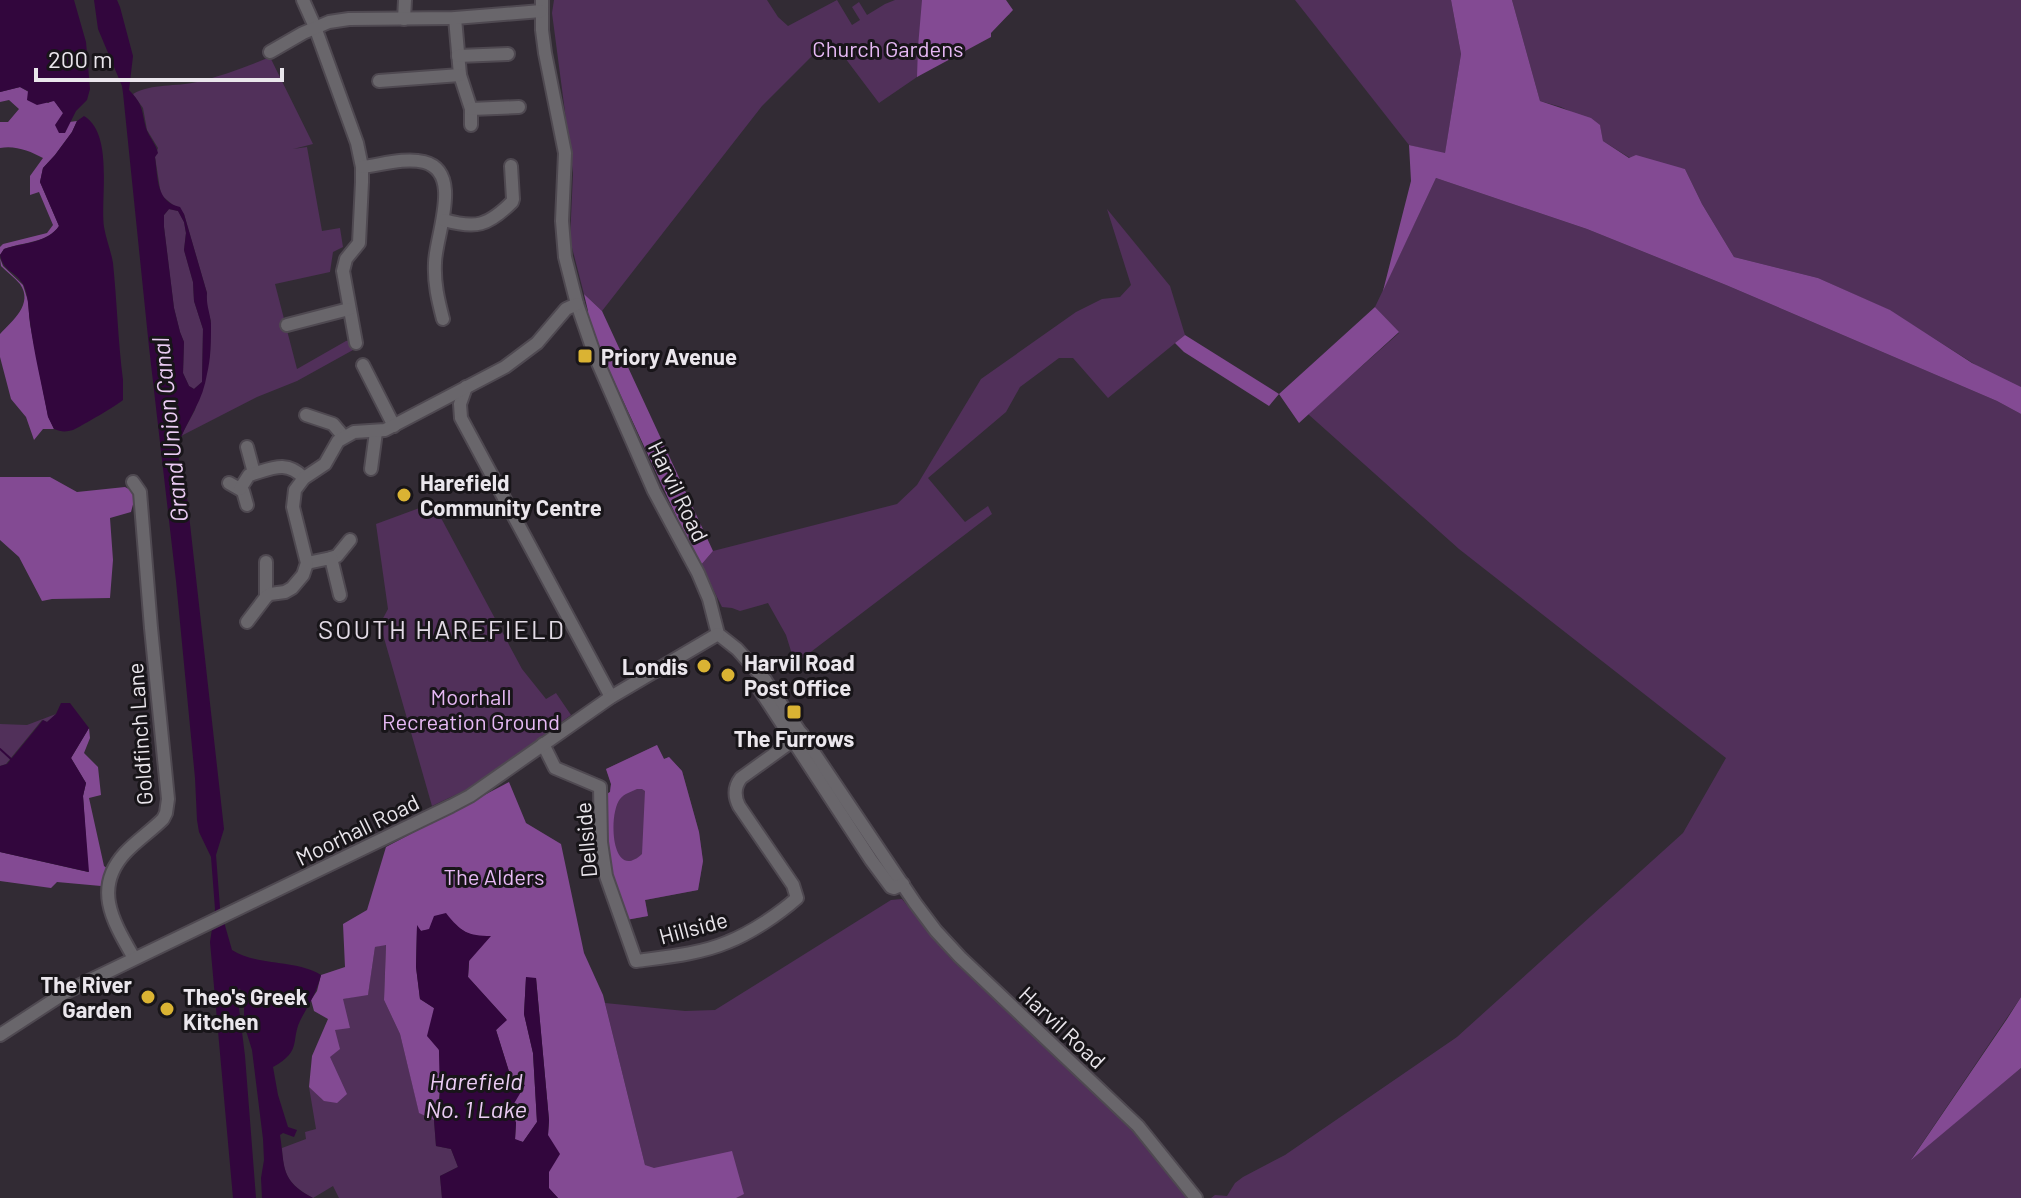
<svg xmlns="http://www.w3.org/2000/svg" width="2021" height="1198" font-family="Barlow,sans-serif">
	<rect width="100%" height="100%" fill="#322b34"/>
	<g fill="#51305a">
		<path d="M554 0H767L778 17 788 26 837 0 852 25 860 20 852 7 859 2 867 15 885 4 895 0H1000L1010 14 917 75V77L879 103 833 42 812 56 762 106 602 311 584 294 570 240 573 173 552 13Z"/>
		<path d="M1295 0H1451L1461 54 1445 154 1409 145Z"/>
		<path d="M1512 0H2021V389L2009 386 1889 310 1818 278 1734 257 1702 204 1685 169 1630 158 1603 141 1600 126 1561 107 1540 101Z"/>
		<path d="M270 57 313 144 293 149 307 147 322 231 340 228 343 247 333 252 330 272 275 284 297 369 346 341 351 340 353 350 297 381 257 397 181 436 195 410 210 356 211 321 206 305 207 293 184 214 161 195 155 157 158 148 147 130 143 108 133 94C152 83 176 87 197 82 222 76 246 67 270 57Z"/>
		<path d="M1436 178 1587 229 1726 285 1997 401 2021 414V997L1912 1158 2021 1068V1198H1211L1215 1195 1227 1196 1235 1183 1243 1177 1285 1155 1457 1037 1683 833 1726 758 1459 549 1308 414 1399 333 1375 307Z"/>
		<path d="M169 209 178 211 184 222 186 233 184 250 193 282 194 301 203 329 202 382 194 389 189 386 183 373 184 342 180 332 174 308 164 227V215Z"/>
		<path d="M1107 209 1170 286 1185 335 1108 398 1073 358H1059L1020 387 1006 412 928 478 965 522 988 506 992 514 795 664 786 635 768 603 740 611 732 608 722 607 701 565 713 551 897 504 917 485 981 379 1076 312 1102 299 1120 297 1131 285Z"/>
		<path d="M433 503 522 669 546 699 556 693 571 715 472 787 432 806 380 624 388 609 376 524Z"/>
		<path d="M56 714 47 722 42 720 6 764 0 766V724L27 725Z"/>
		<path d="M657 745 664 759 669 757 682 771 699 832 703 861 698 890 645 900 648 916 626 920 605 795 610 792 611 784 606 769Z"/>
		<path d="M902 899 951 959 1124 1121 1151 1150 1188 1198H657L645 1165 605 1003 685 1011 715 1010 891 900Z"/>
		<path d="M386 944 384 1000 400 1034 419 1112 434 1120 436 1146 451 1149 458 1167 440 1176 442 1198H339L333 1186 313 1198C289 1185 283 1175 282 1148L306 1139 305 1132 316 1129 309 1087 317 1091 330 1056 334 1030 343 999 368 994 375 947Z"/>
	</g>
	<g fill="#834a93" fill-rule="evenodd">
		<path d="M922 0H1006L1013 10 991 33V37L917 77 918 47Z"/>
		<path d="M1451 0H1512L1540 101 1591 118 1600 125 1603 141 1629 158 1636 155 1685 169 1702 204 1734 257 1818 278 1890 310 1972 363 2021 387V414L1997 401 1726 285 1587 229 1436 178 1383 291 1411 181 1409 145 1445 153 1461 54Z"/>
		<path d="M20 87 48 103 54 100 63 113 65 132 69 122 77 121 72 132 55 155 43 168 40 182 59 226C48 243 22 242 4 249L0 255V247L3 244 47 233 53 225 39 192 30 195V176L43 158C30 151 15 145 0 148V122H8L19 109 9 100 0 102V92Z"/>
		<path d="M0 258 3 266 23 285 28 301 30 324 48 416 54 429H43L34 440 26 417 11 399 0 357V334C12 321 34 304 20 284 15 278 7 272 1 266Z"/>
		<path d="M584 294 602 311 713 551 701 565 696 559 585 318 588 311Z"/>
		<path d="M1375 307 1399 332 1299 423 1279 394 1269 406 1184 352 1175 343 1185 335 1279 394Z"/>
		<path d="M0 477H50L77 492 125 487 136 493 131 512 110 518 113 560 110 598 52 599 42 601 19 557 0 540Z"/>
		<path d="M89 728 90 738 84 753 98 767 101 795 89 798 104 866 108 869 101 886 57 882 51 888 0 881V852L88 872 83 796 86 783 71 758Z"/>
		<path d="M657 745 664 759 669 757 682 771 699 832 703 861 698 890 645 900 648 916 626 920 613 884 606 831 605 795 610 792 611 784 606 769ZM637 789H642L645 791 642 854C611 883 608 814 620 799 625 793 631 792 637 789Z"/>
		<path d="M509 782 526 823 561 844 584 953 603 995 645 1165 654 1168 732 1151 744 1194 736 1198H558L549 1189 548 1135 549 1120 536 978H526L524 1014 533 1053 537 1122 523 1142 515 1140 516 1123 509 1112 511 1078 496 1030 506 1019 468 977 471 936 455 925 421 931 417 927 416 967 420 999 434 1008C438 1044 446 1085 434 1120L419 1113 400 1034 384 1000 386 945 375 947 368 995 343 999 350 1028 335 1030 340 1049 330 1057 347 1094 337 1103 324 1101 309 1087 312 1056 328 1019 314 1011 311 1000 317 991 321 975 345 967 343 924 367 910 386 847Z"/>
		<path d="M2021 997V1068L1911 1160 2007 1019Z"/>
	</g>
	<g fill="#32063d" fill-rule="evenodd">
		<path d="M0 0H74L86 42 90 89 87 100 76 111 65 133H59L55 125 63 113 54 101 37 105 27 100 28 91 20 87 0 92Z"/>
		<path d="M94 0H117L120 7 133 56 129 90C144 106 141 109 146 128 149 137 156 144 158 153L155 157C158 178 156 202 180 207L184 214 207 293C206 306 210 312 211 324 211 340 211 358 207 374 205 386 201 398 195 409 181 438 171 446 185 479L224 829 216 855 220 908 232 950C260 967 295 959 321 975 317 991 310 1003 302 1017 289 1040 304 1050 273 1067L278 1095 288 1127 297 1130 294 1137 283 1133 280 1135C285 1167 280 1181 313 1198H262L261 1178 264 1160 263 1139 252 1050 244 1024V1007L240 988 237 992 245 1056 256 1198H233L210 942 215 909 211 857 199 832 197 820 195 778 176 581 149 347 123 93 122 86 98 29ZM169 209 178 211 184 222 186 233 184 250 193 282 194 301 203 329 202 382 194 389 189 386 183 373 184 342 180 332 174 308 164 227V215Z"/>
		<path d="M84 116C114 134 100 198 104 227 106 239 111 251 113 263 117 302 118 341 123 380V400C119 404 80 427 73 430 66 432 61 432 54 429L48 417C42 385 34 354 30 322 28 310 29 295 23 284 15 271 3 271 0 255L4 249C22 243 48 243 59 226L40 182 43 168 55 155 72 132 77 121Z"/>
		<path d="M61 703H70L89 728 71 758 86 783 83 796 89 872 0 852V766L7 764 43 720 47 722 56 714Z"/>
		<path d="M446 913C461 932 468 936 491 936L469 961 468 977 507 1020 496 1030 511 1078 525 1085 509 1112 516 1122 515 1139 523 1142 537 1122 533 1053 524 1014 526 977 536 978 549 1120 548 1135 560 1154 549 1172V1188L558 1198H442L440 1176 458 1167 451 1149 436 1146 434 1120 440 1104 439 1050 427 1036 434 1008 420 999 416 967 417 925 421 931 429 929 434 916Z"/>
	</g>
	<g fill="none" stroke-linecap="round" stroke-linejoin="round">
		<path stroke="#32063d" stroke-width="2" d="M0 749 11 759"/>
		<g stroke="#4f4951" stroke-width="16">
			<g id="minor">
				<path d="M303 0 315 27 357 143 362 167V182L359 243 346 259 343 271 356 343"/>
				<path d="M542 0V30L545 53 565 153 562 221 565 257 577 304 595 356 654 491 698 573 709 599 718 634 737 649 765 680 915 903 936 931 960 957 1138 1126 1196 1198"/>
				<path d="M455 18 460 75 471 109V125"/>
				<path d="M404 19 405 0"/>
				<path d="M270 52 303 33 329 22 349 19 455 18 541 11"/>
				<path d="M458 56 508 54"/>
				<path d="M379 81 460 75"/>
				<path d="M471 109 519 107"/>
				<path d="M362 167C380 165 405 157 424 162 464 172 435 237 435 263 434 283 438 300 443 319"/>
				<path d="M444 220C476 229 488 226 512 202L513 199 511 166"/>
				<path d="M287 325 349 309"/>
				<path d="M363 365 394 426"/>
				<path d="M466 387 460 404 461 418 611 697"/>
				<path d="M306 415 333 424 344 437"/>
				<path d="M247 447 254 473"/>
				<path d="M371 469 376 432"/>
				<path d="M133 482 140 492 151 628 168 799 166 813 163 819C151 831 136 841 125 853 92 889 114 923 134 958"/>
				<path d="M229 483 243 491 247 505"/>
				<path d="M240 489 249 475C271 469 286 459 304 478"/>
				<path d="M331 558 337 556 350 540"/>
				<path d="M307 563 331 558 340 595"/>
				<path d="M266 597V562"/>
				<path d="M247 622 266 597 270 594 285 592 292 588 303 575 307 563 293 507 295 490 304 478 325 464 338 441 354 432 385 430 505 367 537 343 566 309 577 304"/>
				<path d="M765 680 758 687 871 860 891 887 894 888 903 884"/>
				<path d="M543 744 555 768 600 787 601 842 606 876 636 961C666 957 700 954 728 942 751 933 779 914 797 898L793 885 739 806C734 796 734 787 741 778L802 734"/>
				<path d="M0 1035 66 992 451 806 470 796 611 697 718 634"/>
			</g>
		</g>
		<use href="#minor" stroke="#69666b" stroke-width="12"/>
	</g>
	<g fill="#dab333" stroke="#181519" stroke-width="3">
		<rect x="577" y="348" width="16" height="16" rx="4"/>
		<circle cx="404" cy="495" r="8"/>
		<circle cx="704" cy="666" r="8"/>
		<circle cx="728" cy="675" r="8"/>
		<rect x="786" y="704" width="16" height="16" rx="4"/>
		<circle cx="148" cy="997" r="8"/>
		<circle cx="167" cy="1009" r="8"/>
	</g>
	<g text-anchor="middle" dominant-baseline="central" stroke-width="6" stroke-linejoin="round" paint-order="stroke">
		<g font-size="22" fill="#e7b9f5" stroke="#181519">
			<text x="888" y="48">Church Gardens</text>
			<text x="471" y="696">Moorhall<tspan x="471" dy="25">Recreation Ground</tspan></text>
			<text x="494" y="876">The Alders</text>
		</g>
		<g font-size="22" font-weight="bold" fill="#eae6ec" stroke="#181519" text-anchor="start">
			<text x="601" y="356">Priory Avenue</text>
			<text x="420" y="482">Harefield<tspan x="420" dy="25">Community Centre</tspan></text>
			<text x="744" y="662">Harvil Road<tspan x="744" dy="25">Post Office</tspan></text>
			<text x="688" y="666" text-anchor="end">Londis</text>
			<text x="794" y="738" text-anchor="middle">The Furrows</text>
			<text x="132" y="984" text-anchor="end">The River<tspan x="132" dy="25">Garden</tspan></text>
			<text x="183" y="996">Theo's Greek<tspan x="183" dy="25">Kitchen</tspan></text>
		</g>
		<g font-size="22" fill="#eae6ec" stroke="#181519">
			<text transform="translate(679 491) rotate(64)">Harvil Road</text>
			<text transform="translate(139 734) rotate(-94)">Goldfinch Lane</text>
			<text transform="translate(357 829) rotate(-26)">Moorhall Road</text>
			<text transform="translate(585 840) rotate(-95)">Dellside</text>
			<text transform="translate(693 927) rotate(-15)">Hillside</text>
			<text transform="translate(1063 1027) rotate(43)">Harvil Road</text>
		</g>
		<g font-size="24" font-style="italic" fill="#ebccf4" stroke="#181519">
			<text transform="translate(169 430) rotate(-96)">Grand Union Canal</text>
			<text x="476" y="1080">Harefield<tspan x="476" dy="28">No. 1 Lake</tspan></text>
		</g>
		<g font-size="26" letter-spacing="2" fill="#e3dbe6" stroke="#181519">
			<text x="442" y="628">SOUTH HAREFIELD</text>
		</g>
	</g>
	<path d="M36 68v12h246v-12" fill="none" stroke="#eae6ec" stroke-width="4"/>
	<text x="48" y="68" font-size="24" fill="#eae6ec" stroke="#181519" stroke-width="6" paint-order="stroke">200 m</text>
</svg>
